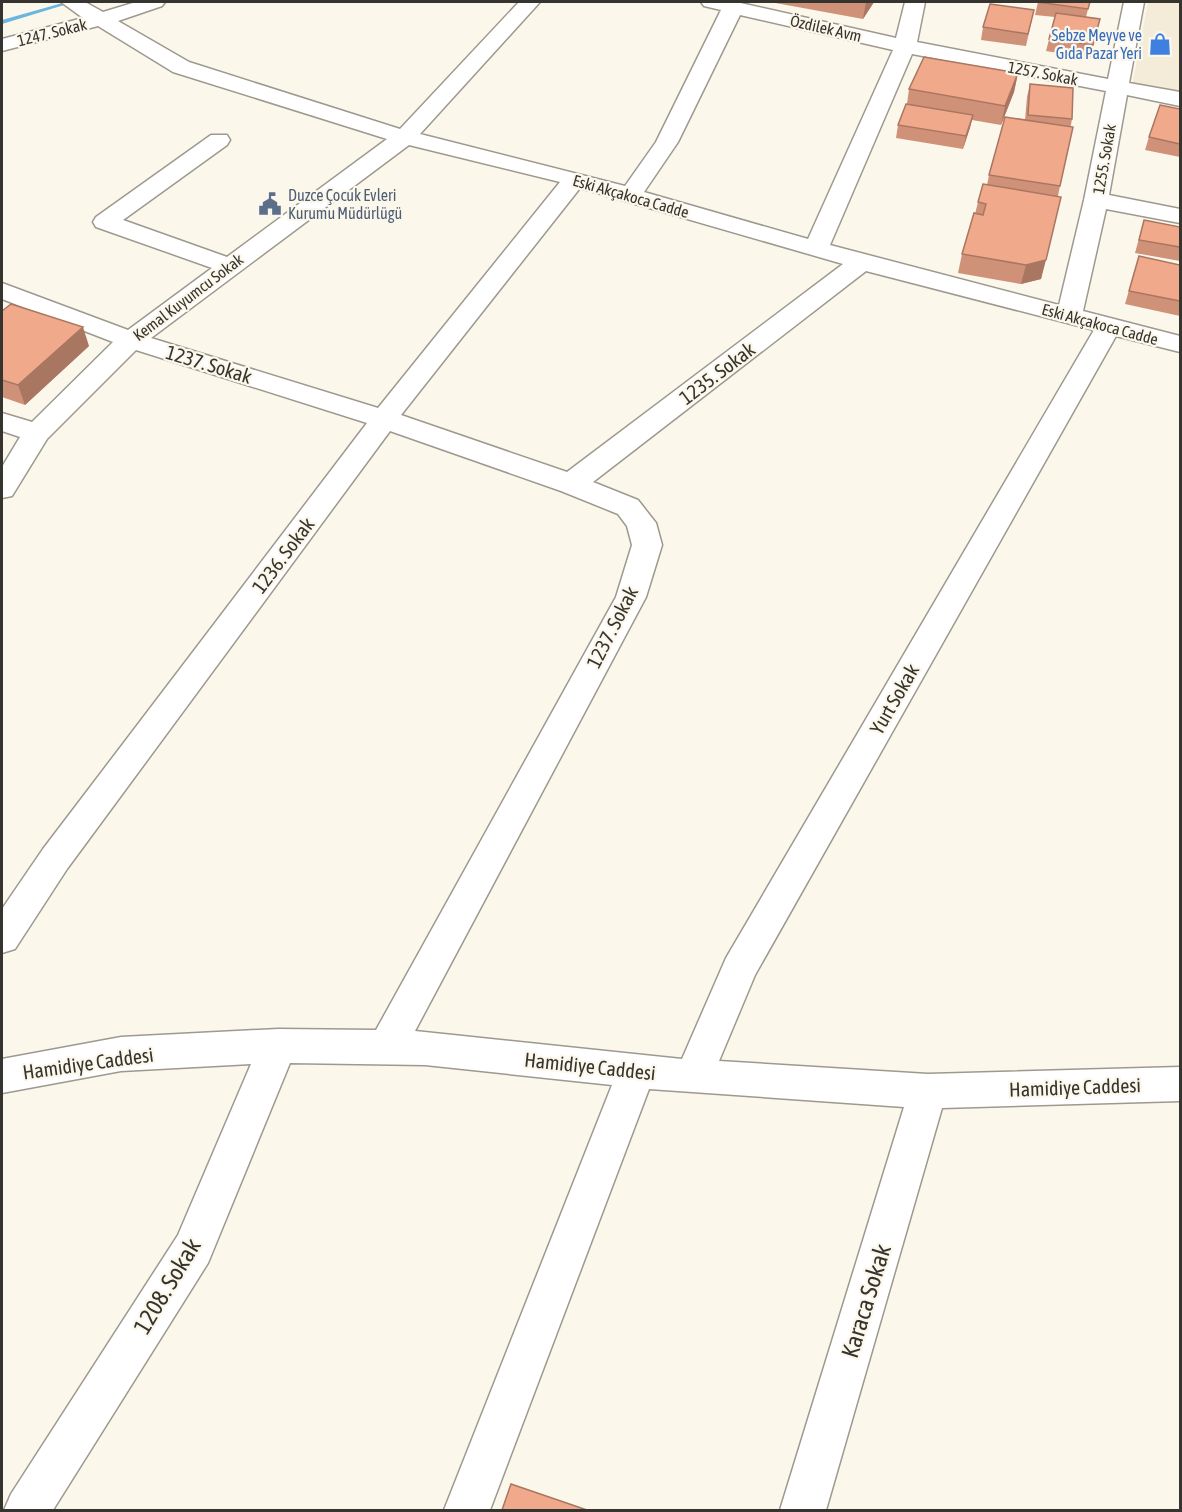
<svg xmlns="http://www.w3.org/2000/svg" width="1182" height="1512" font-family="'Asap Condensed',sans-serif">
	<rect width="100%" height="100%" fill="#fcf7eb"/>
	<path fill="#f4ecd9" d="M1148 2H1180V94L1132 86Z"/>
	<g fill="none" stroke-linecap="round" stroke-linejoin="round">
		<path fill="#6ab6de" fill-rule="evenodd" d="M66 2H74L2 24V20Z"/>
		<g stroke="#9e998f" stroke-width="3">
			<path id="minor" d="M61 2H85L103 12 136 2H165L162 6 118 21 189 62 400 129 519 2H540L420 134 625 186 656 142 721 10 704 6 701 2H736L896 38 905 2H925L917 42 1108 79 1124 2H1144L1129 83 1180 92V106L1127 95 1109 195 1180 209V223L1106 209 1083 311 1180 336V352L1116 336 755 975 719 1061 928 1074 1180 1067V1101L942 1108 826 1510H780L904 1107 649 1089 490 1510H444L612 1085 425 1065 290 1063 208 1263 53 1510H4L11 1494 178 1235 251 1064 121 1071 2 1093V1059L121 1037 278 1029 376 1030 616 597 632 545 627 526 618 514 561 491 390 431 67 869 15 949 2 953V909L43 849 367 423 136 350 47 439 12 496 2 498V467L20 437 2 431V413L32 422 113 342 2 299V283L128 330 212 268 96 227 93 222 96 217 211 135H227L230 140 227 145 123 220 227 257 387 139 173 72 98 26 2 51V39L83 18ZM740 15 893 50 808 239 644 192 678 142ZM912 54 1106 91 1084 200 1059 305 830 245ZM409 145 560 182 378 408 151 338ZM580 188 843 264 567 472 401 415ZM866 271 1094 330 726 958 682 1059 415 1031 646 597 662 545 656 523 638 500 593 482Z"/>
		</g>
		<use href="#minor" fill="#fff" fill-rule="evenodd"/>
	</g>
	<g fill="#cf9178">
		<path d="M770 2H874L863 19Z"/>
		<path d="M991 2H1006V3Z"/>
		<path d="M1038 2 1088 9 1086 17 1100 19 1090 58 1046 51 1055 17 1035 15Z"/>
		<path d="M1034 10 1026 46 981 40 983 27Z"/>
		<path d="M1018 73 1014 92 1001 125 972 120 963 149 896 138 898 125 907 104 909 89Z"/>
		<path d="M1030 84 1072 119 1060 186 1041 279 1021 284 958 273 962 254 975 214 978 202 987 185 989 175 1025 120 1027 97Z"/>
		<path d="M1180 109V157L1145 150 1149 137Z"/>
		<path d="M1144 220 1180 227V261L1135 253Z"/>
		<path d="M1139 256 1180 265V316L1125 304Z"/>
		<path d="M2 311 89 346 25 405 2 397Z"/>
	</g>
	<g fill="#a97662">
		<path d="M866 2H874L863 19Z"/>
		<path d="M1018 73 1014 92 1001 125 1005 106Z"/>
		<path d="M973 115 970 128 963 149 966 136Z"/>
		<path d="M1046 260 1041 279 1021 284 1026 265Z"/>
		<path d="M83 327 89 346 25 405 18 385Z"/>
	</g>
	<g fill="#f1a98c" stroke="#a97662" stroke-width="1.5">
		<path d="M1037 2H1090L1088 9Z"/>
		<path d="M990 4 1034 10 1028 34 983 27Z"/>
		<path d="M1056 13 1100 19 1093 45 1049 39Z"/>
		<path d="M924 57 1018 73 1005 106 909 89Z"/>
		<path d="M1030 84 1073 88 1072 119 1028 115Z"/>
		<path d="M906 104 973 115 966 136 898 125Z"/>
		<path d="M1160 105 1180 109V144L1149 137Z"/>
		<path d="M1005 117 1073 127 1060 186 989 175Z"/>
		<path d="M983 184 1061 197 1046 260 1026 265 962 254 974 213 983 215 986 204 978 202Z"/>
		<path d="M1144 220 1180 227V247L1139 240Z"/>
		<path d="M1139 256 1180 265V301L1129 291Z"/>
		<path d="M11 304 83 327 18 385 2 380V311Z"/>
		<path d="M511 1484 587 1510H502Z"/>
	</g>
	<defs>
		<g id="shop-bare" transform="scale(1.8)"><path d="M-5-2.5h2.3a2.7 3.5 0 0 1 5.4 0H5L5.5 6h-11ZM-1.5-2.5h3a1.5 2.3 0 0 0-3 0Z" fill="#3f7fe0" stroke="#fcf7eb" stroke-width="2.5" paint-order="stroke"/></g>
		<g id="civic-bare" transform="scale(1.8)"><path d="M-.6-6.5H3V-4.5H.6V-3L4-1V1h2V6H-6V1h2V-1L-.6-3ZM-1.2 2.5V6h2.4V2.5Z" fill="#5c6f8a" stroke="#fcf7eb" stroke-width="2.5" paint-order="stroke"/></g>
	</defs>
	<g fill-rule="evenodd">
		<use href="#shop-bare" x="1160" y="44"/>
		<use href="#civic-bare" x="270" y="204"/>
	</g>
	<g text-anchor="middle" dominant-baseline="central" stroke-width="4.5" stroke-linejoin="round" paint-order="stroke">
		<g font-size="16" fill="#36342f" stroke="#fcf7eb">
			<text transform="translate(826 28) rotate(13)">Özdilek Avm</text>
			<text transform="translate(52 32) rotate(-14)">1247. Sokak</text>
			<text transform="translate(1043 73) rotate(11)">1257. Sokak</text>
			<text transform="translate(1104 159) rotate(-80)">1255. Sokak</text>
			<text transform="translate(631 196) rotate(16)">Eski Akçakoca Cadde</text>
			<text transform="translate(188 297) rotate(-37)">Kemal Kuyumcu Sokak</text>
			<text transform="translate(1100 324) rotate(15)">Eski Akçakoca Cadde</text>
		</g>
		<g font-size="16" fill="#366cbe" stroke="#fcf7eb" text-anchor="end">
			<text x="1142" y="35">Sebze Meyve ve<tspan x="1142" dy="18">Gıda Pazar Yeri</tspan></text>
		</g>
		<g font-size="16" fill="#4e5e75" stroke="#fcf7eb" text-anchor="start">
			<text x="288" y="195">Duzce Çocuk Evleri<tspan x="288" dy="18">Kurumu Müdürlügü</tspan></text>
		</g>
		<g font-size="20" fill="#36342f" stroke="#fcf7eb">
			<text transform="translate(209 364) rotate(17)">1237. Sokak</text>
			<text transform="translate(717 373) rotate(-37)">1235. Sokak</text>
			<text transform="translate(283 555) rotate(-53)">1236. Sokak</text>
			<text transform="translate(612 627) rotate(-63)">1237. Sokak</text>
			<text transform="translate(894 699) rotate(-60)">Yurt Sokak</text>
			<text transform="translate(88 1063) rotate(-8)">Hamidiye Caddesi</text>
			<text transform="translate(590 1066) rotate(6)">Hamidiye Caddesi</text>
			<text transform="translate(1075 1087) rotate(-2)">Hamidiye Caddesi</text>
		</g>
		<g font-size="24" fill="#36342f" stroke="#fcf7eb">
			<text transform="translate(167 1286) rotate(-59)">1208. Sokak</text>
			<text transform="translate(866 1301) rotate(-73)">Karaca Sokak</text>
		</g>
	</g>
	<rect width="1182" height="1512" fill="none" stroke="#36342f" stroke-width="6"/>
</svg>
